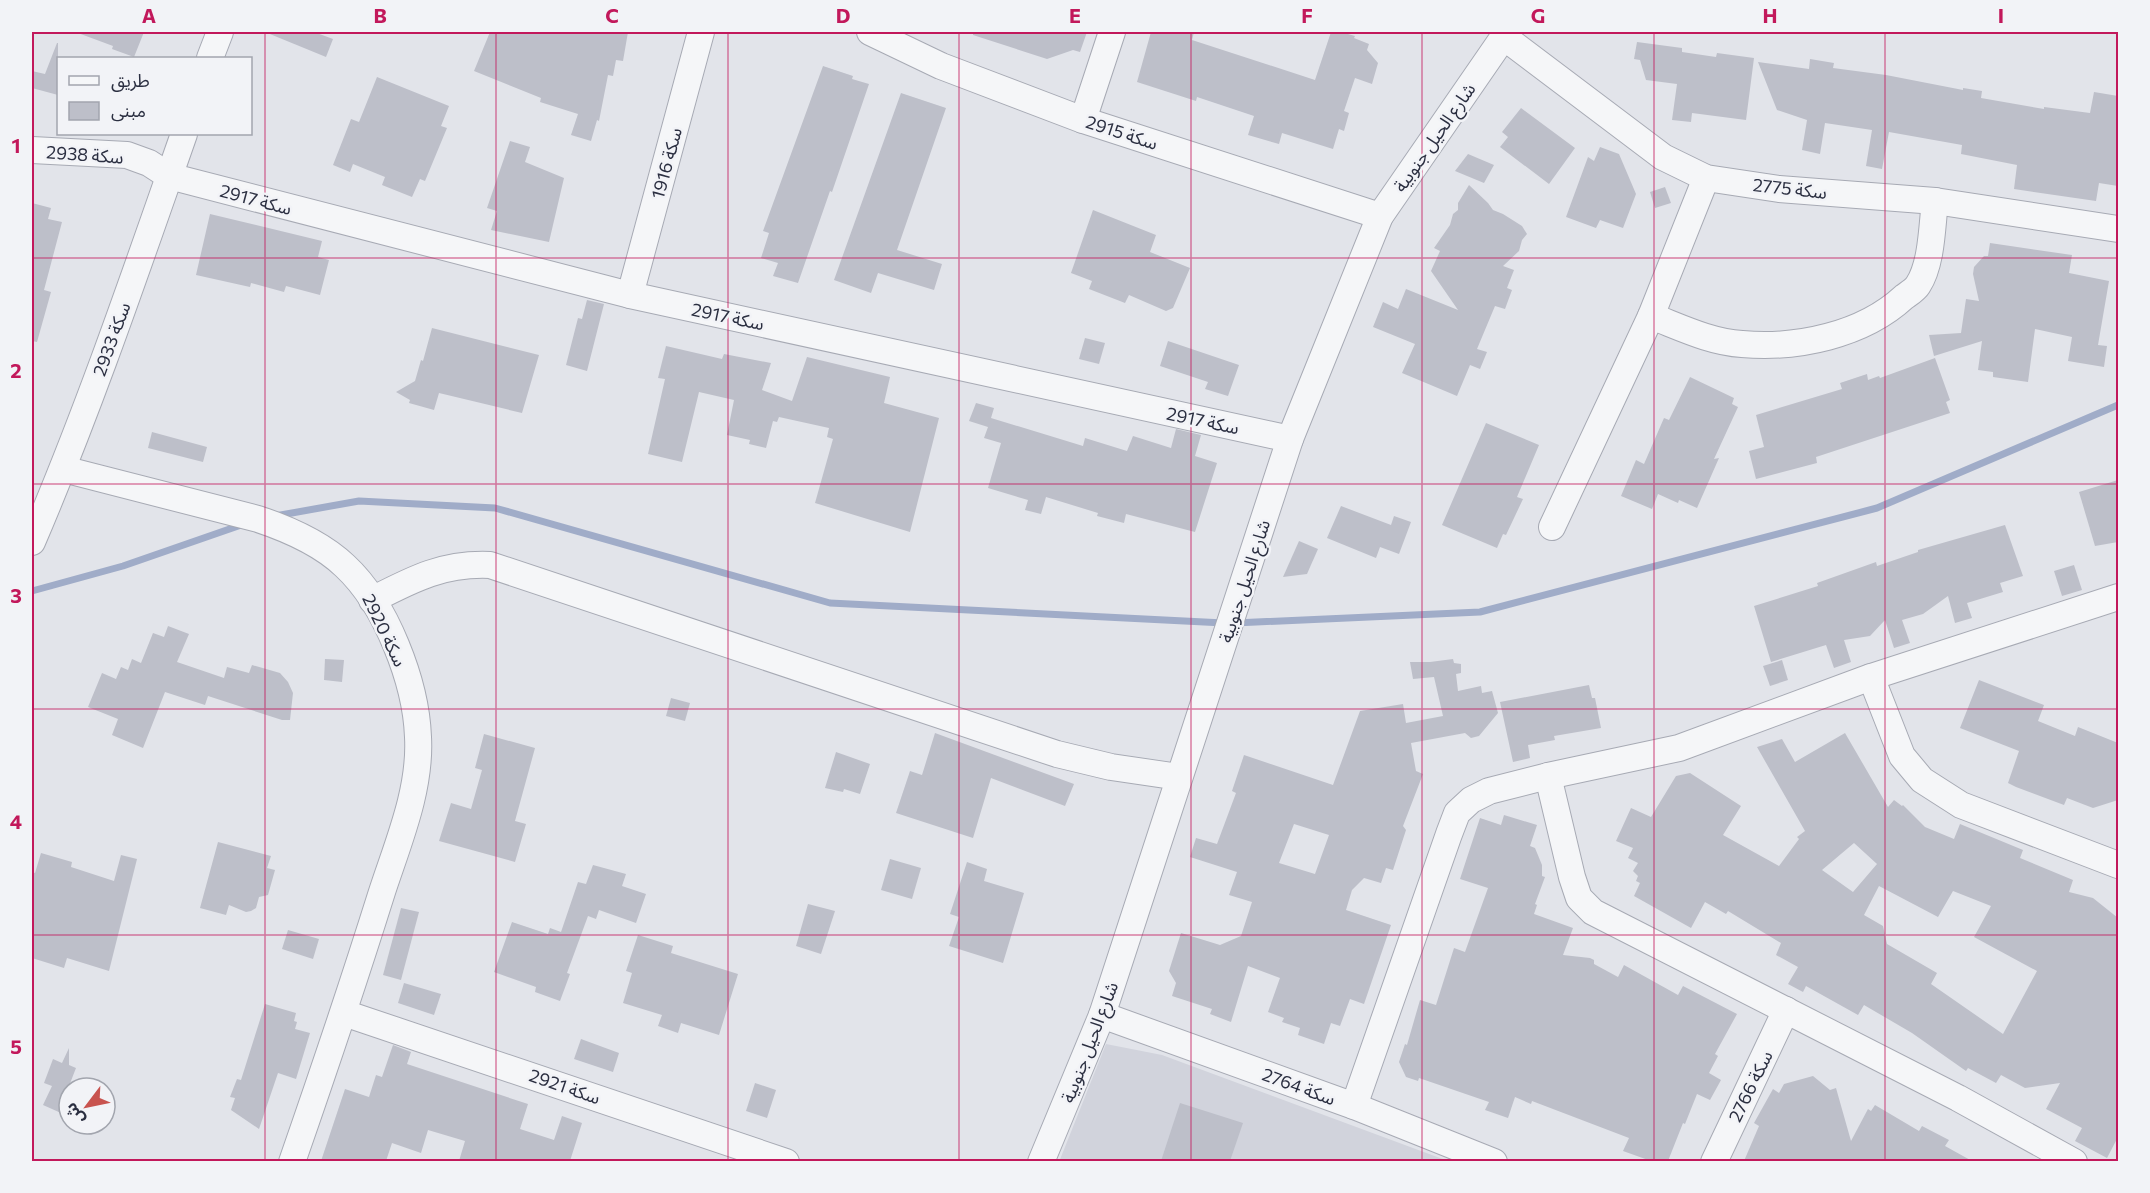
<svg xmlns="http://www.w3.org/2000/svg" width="2150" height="1193" font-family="Commissioner,'Noto Sans Arabic',sans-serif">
	<rect width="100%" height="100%" fill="#e2e4ea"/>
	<path fill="#d1d3dc" d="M1106 1044 1162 1055 1448 1161 1059 1162Z"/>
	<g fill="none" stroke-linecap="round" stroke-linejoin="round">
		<g stroke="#a0acc8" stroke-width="7">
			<path d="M275 516 359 501 495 508 830 603 1224 623"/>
			<path d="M32 591 123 566 244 524"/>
			<path d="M1235 623 1480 612 1877 508 2118 405"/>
		</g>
	</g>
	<g fill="#bdbfc9" fill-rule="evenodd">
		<path d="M78 32H144L134 57 112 49 113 46 78 33Z"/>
		<path d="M265 32H314L333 39 326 57Z"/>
		<path d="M490 32H628L623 61 616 60 613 76 608 75 599 121 597 120 591 141 571 135 578 114 540 102 541 98 474 71Z"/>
		<path d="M973 32H1087L1080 52 1073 50 1047 59 973 35Z"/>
		<path d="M1151 32H1194L1192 40 1315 80 1331 32H1341L1355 36 1354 38 1369 44 1367 50 1378 63 1372 84 1355 78 1344 111 1349 113 1344 131 1339 129 1333 149 1282 133 1279 144 1248 135 1254 116 1197 97 1196 101 1137 82Z"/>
		<path d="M1637 42 1682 48V52L1716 57 1717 53 1754 58 1746 120 1692 113 1691 122 1672 120 1677 84 1646 80 1640 60 1634 59Z"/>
		<path d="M57 43H58V95L32 88V71L45 74Z"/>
		<path d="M1810 59 1834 63 1833 68 1886 75 1963 90V88L1982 91 1981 98 2044 109V107L2090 113 2094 92 2118 96V186L2099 183 2096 201 2014 189 2017 165 1961 154 1962 145 1889 132 1882 169 1866 166 1872 130 1825 123 1820 154 1802 150 1807 120 1777 110 1758 62 1809 69Z"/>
		<path d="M823 66 853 76 852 79 869 84 832 192 830 191 798 283 773 276 778 263 761 258 769 233 763 231Z"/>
		<path d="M377 77 449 106 441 126 447 128 425 181 420 179 412 197 382 185 385 177 353 164 350 172 333 165 351 119 359 122Z"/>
		<path d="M901 93 946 108 897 250 942 264 934 290 878 273 871 293 834 280Z"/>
		<path d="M1521 108 1575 148 1549 184 1500 147 1508 137 1502 132Z"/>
		<path d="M510 141 530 147 525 162 564 178 549 242 491 230 497 211 487 208Z"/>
		<path d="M1600 147 1619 154 1636 194 1623 228 1600 220 1596 228 1566 217 1588 157 1594 161Z"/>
		<path d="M1468 154 1494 165 1484 183 1455 171Z"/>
		<path d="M1469 185 1488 203 1493 210 1503 214 1522 226 1527 234 1522 240 1519 251 1503 266 1514 270 1507 288 1512 290 1505 309 1495 306 1477 349 1487 352 1480 369 1470 365 1457 396 1402 373 1415 344 1373 327 1383 302 1398 309 1406 289 1458 310 1431 271 1440 251 1434 248 1450 225 1453 214 1458 210V203Z"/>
		<path d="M1665 187 1671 203 1655 208 1650 192Z"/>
		<path d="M32 203 51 208 48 219 62 222 44 290 51 292 37 342 32 341Z"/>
		<path d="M1093 210 1156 235 1150 252 1190 268 1173 308 1166 311 1129 295 1125 303 1089 289 1092 281 1071 273Z"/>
		<path d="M210 214 322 241 318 257 329 260 320 295 286 286 284 292 251 283 250 287 196 275Z"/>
		<path d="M1990 243 2072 255 2069 273 2109 281 2098 345 2107 346 2104 367 2068 361 2072 337 2035 329 2028 382 1993 377V372L1978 370 1982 341 1934 356 1929 335 1961 333 1966 299 1979 301 1973 274 1974 267 1984 256H1988Z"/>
		<path d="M587 300 604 304 587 371 566 365 578 318 582 319Z"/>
		<path d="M432 328 539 355 522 413 439 393 434 410 409 403 410 400 396 392 415 381 421 360 423 361Z"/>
		<path d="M1085 338 1105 343 1099 364 1079 359Z"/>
		<path d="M1168 341 1239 365 1228 396 1205 389 1208 382 1160 366Z"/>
		<path d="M666 346 722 359 724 354 771 363 762 390 792 401 807 357 890 377 884 403 939 418 910 532 815 503 833 439 827 437 829 428 779 417 777 422 773 421 766 448 749 444 750 440 727 435 734 400 699 392 682 462 648 454 665 379 658 378Z"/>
		<path d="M1935 358 1950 400 1946 402 1950 413 1816 457 1817 463 1756 479 1749 451 1764 447 1756 415 1842 389 1840 383 1867 374 1868 380 1879 376 1880 378Z"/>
		<path d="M1690 377 1734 398 1732 404 1738 407 1714 459 1719 458 1697 508 1679 500 1678 503 1658 494 1652 509 1621 496 1636 460 1644 464 1664 418 1669 420Z"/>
		<path d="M976 403 994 408 991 418 1083 446 1085 438 1127 451 1133 436 1171 448 1176 429 1201 435 1195 456 1217 463 1195 532 1126 514 1124 523 1097 516 1098 513 1046 497 1041 514 1025 510 1028 500 988 488 1001 443 984 438 988 427 969 421Z"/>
		<path d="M1486 423 1539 445 1517 497 1523 499 1506 535 1503 534 1497 548 1442 525Z"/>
		<path d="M152 432 207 447 203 462 148 448Z"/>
		<path d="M2118 480V542L2095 546 2079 492Z"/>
		<path d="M1341 506 1391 525 1394 516 1411 522 1399 554 1380 547 1376 558 1327 538Z"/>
		<path d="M2005 525 2023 576 2000 583 2003 592 1967 603 1972 618 1955 623 1948 596 1923 614 1902 620 1910 643 1894 648 1885 620 1870 636 1844 640 1851 662 1834 668 1826 645 1771 662 1754 606 1818 586 1817 583 1876 562 1877 566 1918 552V550Z"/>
		<path d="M1299 541 1318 549 1307 574 1283 577Z"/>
		<path d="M2074 565 2082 590 2062 596 2054 571Z"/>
		<path d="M168 626 189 634 177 662 224 678 227 667 249 673 252 665 280 673 288 682 293 693 290 720H282L208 696 205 705 165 692 143 748 112 735 118 719 88 707 102 673 116 679 121 667 128 670 132 659 141 663 153 633 164 637Z"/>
		<path d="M325 659 344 660 342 682 324 680Z"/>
		<path d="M1453 659 1454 663 1461 664V673L1456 674 1458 691 1481 686 1482 693 1492 691 1498 713 1479 736 1471 738 1465 733 1411 743 1416 771 1423 774 1403 826 1406 830 1393 870 1386 868 1381 883 1364 878 1352 890 1346 910 1391 925 1364 1004 1350 999 1340 1026 1331 1023 1324 1044 1298 1035 1300 1028 1282 1022 1284 1018 1268 1012 1280 978 1248 966 1231 1022 1210 1014 1212 1009 1172 996 1176 983 1169 971 1181 933 1220 945 1241 936 1252 902 1229 895 1237 872 1190 857 1196 838 1217 844 1236 793 1232 791 1244 755 1333 785 1360 711 1403 704 1406 723 1443 716 1434 677 1413 679 1410 662H1430ZM1294 824 1329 835 1315 874 1279 863Z"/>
		<path d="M1782 660 1788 680 1770 686 1763 666Z"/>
		<path d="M1979 680 2044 705 2038 721 2075 736 2078 727 2118 743V800L2093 808 2067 798 2064 805 2016 787 2008 783 2019 751 1960 728Z"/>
		<path d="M1589 685 1592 698H1595L1601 728 1554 736 1555 740 1528 745 1530 758 1513 762 1500 702Z"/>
		<path d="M671 698 690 703 685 721 666 716Z"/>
		<path d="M935 733 1074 784 1065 806 991 778 973 838 896 813 910 771 922 775Z"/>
		<path d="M1845 733 1888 807 1894 800 1902 806 1903 805 1925 827 1954 839 1960 824 2023 850 2020 858 2073 880 2069 892 2093 898 2118 918V1137L2107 1158 2075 1141 2082 1128 2046 1109 2060 1083 2025 1088 2001 1075 1996 1083 1968 1068 1966 1071 1912 1033 1864 1005 1858 1015 1806 986 1803 992 1788 984 1798 967 1776 955 1781 943 1728 911 1726 914 1705 902 1691 928 1634 896 1640 883 1636 881 1638 876 1633 871 1638 863 1628 858 1633 848 1616 841 1631 808 1651 817 1676 776 1690 773 1741 806 1723 835 1779 866 1799 839 1797 837 1805 831 1757 747 1782 739 1795 762ZM1854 843 1877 864 1853 892 1822 870ZM1879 886 1938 917 1953 891 1991 906 1974 937 2037 971 2003 1034 1931 984 1937 973 1887 944 1883 926 1864 915Z"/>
		<path d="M484 734 535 748 515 821 526 824 515 862 439 841 451 803 471 809 482 770 475 768Z"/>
		<path d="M836 752 870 764 860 794 844 789 843 792 825 788Z"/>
		<path d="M1504 815 1537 825 1530 846 1535 848 1542 865V876L1545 877 1535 904 1537 905 1534 914 1573 928 1563 955 1590 958 1594 960V964L1618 977 1624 965 1678 995 1683 986 1737 1014 1715 1054 1718 1056 1709 1073 1721 1080 1710 1100 1697 1094 1685 1124 1683 1123 1668 1161H1651L1623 1151 1629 1138 1532 1101 1531 1104 1515 1097 1508 1118 1485 1110 1489 1102 1419 1078 1418 1081 1406 1077 1399 1062 1405 1044 1407 1045 1420 1000 1436 1005 1454 948 1465 952 1488 888 1460 879 1480 818 1501 825Z"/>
		<path d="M218 842 271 856 267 868 275 870 268 895 259 897 256 908 251 911 246 912 229 905 226 915 200 908Z"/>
		<path d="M41 853 72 862 71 867 114 881 121 855 137 859 109 971 67 958 64 968 32 958V872L35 873Z"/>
		<path d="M890 859 921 868 912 899 881 890Z"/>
		<path d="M967 862 987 869 984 881 1024 893 1003 963 949 946 959 917 950 914Z"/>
		<path d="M593 865 626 874 622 886 646 894 636 923 599 910 596 919 588 916 567 973 570 974 560 1001 535 992 536 987 494 972 512 922 548 934 550 928 561 932 578 882 586 884Z"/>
		<path d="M808 904 835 911 821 954 796 946Z"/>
		<path d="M401 908 419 912 401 980 383 975Z"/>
		<path d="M288 930 319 939 313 959 282 949Z"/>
		<path d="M638 935 673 946 671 953 738 974 719 1035 681 1023 678 1033 658 1026 662 1015 623 1003 632 973 626 971Z"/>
		<path d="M404 983 441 994 434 1015 398 1003Z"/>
		<path d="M265 1004 296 1013 294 1021 297 1022 295 1029 310 1033 296 1079 278 1073 259 1129 231 1110 235 1098 230 1097 237 1079 241 1080Z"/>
		<path d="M581 1039 619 1053 613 1072 574 1059Z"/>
		<path d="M393 1045 411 1052 407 1064 528 1104 520 1129 554 1140 562 1116 582 1123 570 1161H459L465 1141 428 1130 421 1153 392 1143 386 1161H321L345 1089 369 1097 376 1075 382 1077Z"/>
		<path d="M69 1048V1065L76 1068 69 1086V1095L61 1113 43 1105 52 1086 44 1083 53 1059 62 1063Z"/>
		<path d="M1813 1076 1830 1090 1836 1088 1851 1141 1868 1109 1871 1111 1875 1105 1919 1131 1922 1126 1949 1140 1945 1146 1972 1161H1744L1759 1126 1754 1123 1773 1089 1779 1093 1784 1084Z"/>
		<path d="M755 1083 776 1090 767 1118 746 1111Z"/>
		<path d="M1180 1103 1243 1123 1230 1161H1161Z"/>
	</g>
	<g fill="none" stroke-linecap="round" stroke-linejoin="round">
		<g stroke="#a7aab4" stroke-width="28">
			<g id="minor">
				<path d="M870 32 941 66 1083 120 1380 216"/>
				<path d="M1504 37 1663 157 1706 178 1779 189 1935 201 2118 229"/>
				<path d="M210 58 220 32"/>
				<path d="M1083 120 1112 32"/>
				<path d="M32 150 127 155 149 163 169 176 630 295 1290 439"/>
				<path d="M630 295 701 32"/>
				<path d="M1651 316C1680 327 1710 342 1742 344 1797 349 1863 335 1904 297 1908 294 1915 290 1918 285 1932 264 1932 225 1935 201"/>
				<path d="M63 469 258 519C288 529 321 543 345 566 386 604 416 682 418 737 421 791 397 845 381 895 353 984 323 1073 292 1162"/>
				<path d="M1552 527 1651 316 1706 178"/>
				<path d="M32 542C89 409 136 271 184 134"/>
				<path d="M372 600C413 579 443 563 490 565L1057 754 1111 767 1179 777"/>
				<path d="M1871 677 1902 756 1922 780 1961 805 2118 865"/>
				<path d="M1548 776 1572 877 1579 898 1593 912 1958 1098 2074 1162"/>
				<path d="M344 1013 786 1162"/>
				<path d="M1102 1015 1354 1106 1494 1162"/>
				<path d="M1354 1106 1449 834 1457 813 1471 800 1489 791 1548 776 1679 748 1871 677 2118 597"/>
				<path d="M1041 1162 1102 1015 1290 439 1380 216 1507 32"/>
				<path d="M1714 1162 1786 1010"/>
			</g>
		</g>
		<use href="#minor" stroke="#f5f6f8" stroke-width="26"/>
	</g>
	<path fill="none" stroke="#c2185b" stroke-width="1.5" stroke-opacity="0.55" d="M265 32V1162M496 32V1162M728 32V1162M959 32V1162M1191 32V1162M1422 32V1162M1654 32V1162M1885 32V1162M32 258H2118M32 484H2118M32 709H2118M32 935H2118"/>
	<g text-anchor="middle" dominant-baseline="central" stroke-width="5" stroke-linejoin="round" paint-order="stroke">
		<g font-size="18" fill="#2b2f41" stroke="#f2f3f7">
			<text transform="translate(1122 132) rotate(18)">سكة 2915</text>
			<text transform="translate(1434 137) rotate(-55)">شارع الحيل جنوبية</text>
			<text transform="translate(85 154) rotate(4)">سكة 2938</text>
			<text transform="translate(666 163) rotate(-75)">سكة 1916</text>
			<text transform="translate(1790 188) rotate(6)">سكة 2775</text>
			<text transform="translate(256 199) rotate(15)">سكة 2917</text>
			<text transform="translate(728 316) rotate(12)">سكة 2917</text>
			<text transform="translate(111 339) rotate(-70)">سكة 2933</text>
			<text transform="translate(1203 420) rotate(12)">سكة 2917</text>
			<text transform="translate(1244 581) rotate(-72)">شارع الحيل جنوبية</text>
			<text transform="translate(385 630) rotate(64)">سكة 2920</text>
			<text transform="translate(1089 1042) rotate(-69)">شارع الحيل جنوبية</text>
			<text transform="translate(565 1086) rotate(19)">سكة 2921</text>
			<text transform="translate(1299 1086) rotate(20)">سكة 2764</text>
			<text transform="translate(1750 1086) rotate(-64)">سكة 2766</text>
		</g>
	</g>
	<rect width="2150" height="1193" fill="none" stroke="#f2f3f7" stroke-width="66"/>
	<rect x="57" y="57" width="195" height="78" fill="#f2f3f7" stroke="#a2a5ae" stroke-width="1.5"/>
	<rect x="69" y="76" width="30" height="9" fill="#f5f6f8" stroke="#a2a5ae" stroke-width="1.5"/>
	<text x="111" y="87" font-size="18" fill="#2b2f41">طريق</text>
	<rect x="69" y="102" width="30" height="18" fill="#bdbfc9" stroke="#a2a5ae" stroke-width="1.5"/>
	<text x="111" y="117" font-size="18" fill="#2b2f41">مبنى</text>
	<g transform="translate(87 1106) rotate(238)"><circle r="28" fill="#f2f3f7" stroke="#a2a5ae" stroke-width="1.5"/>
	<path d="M0-4.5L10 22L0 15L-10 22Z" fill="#c8534f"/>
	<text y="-9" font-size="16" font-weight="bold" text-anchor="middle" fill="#2b2f41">ش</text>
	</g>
	<rect x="33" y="33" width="2084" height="1127" fill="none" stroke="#c2185b" stroke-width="2"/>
	<g font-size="20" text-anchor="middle" font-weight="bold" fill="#c2185b">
		<text x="149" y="23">A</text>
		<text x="380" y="23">B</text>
		<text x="612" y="23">C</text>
		<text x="843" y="23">D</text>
		<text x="1075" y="23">E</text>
		<text x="1307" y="23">F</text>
		<text x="1538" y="23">G</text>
		<text x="1770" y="23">H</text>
		<text x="2001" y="23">I</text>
		<text x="16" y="153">1</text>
		<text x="16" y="378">2</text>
		<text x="16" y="603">3</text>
		<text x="16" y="829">4</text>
		<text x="16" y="1054">5</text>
	</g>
</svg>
